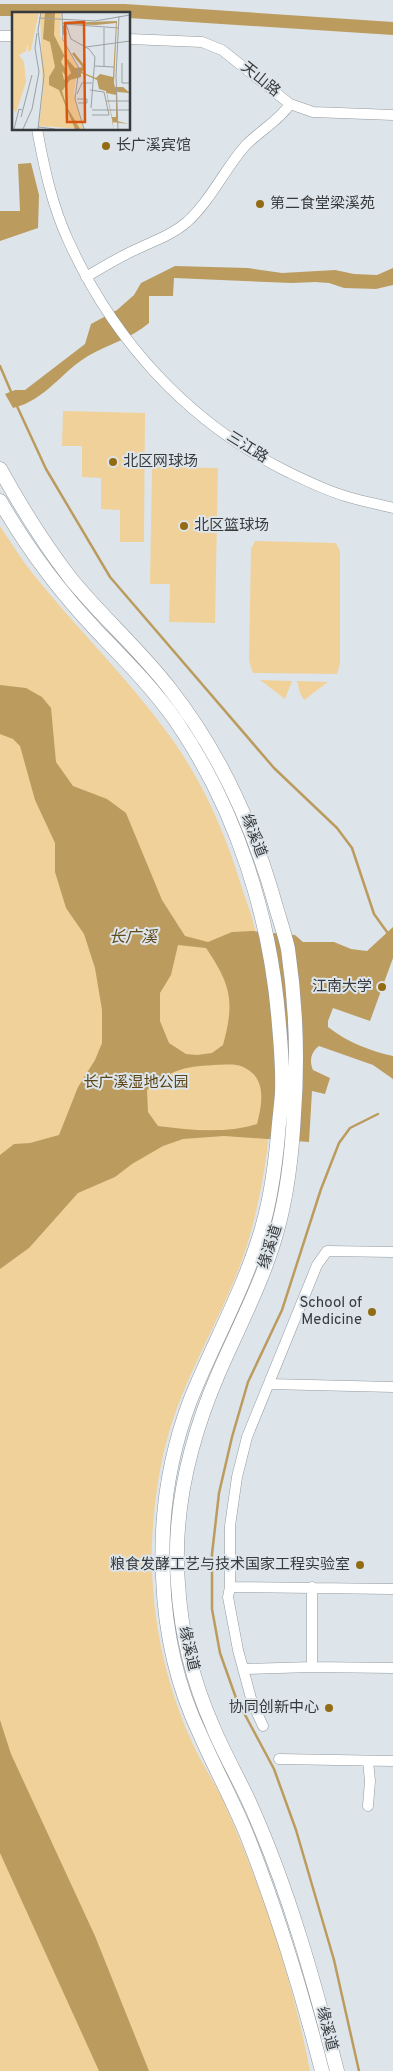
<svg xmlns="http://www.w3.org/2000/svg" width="393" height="2071" font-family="Overpass,'Noto Sans SC',sans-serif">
	<rect width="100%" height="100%" fill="#dde5ea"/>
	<path fill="#f1d19a" d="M63 411 145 413 144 542H120V510L101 509V478L82 477V446H62Z
		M152 467 218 468 215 623 169 622 170 584H150Z
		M0 526C11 542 21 559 33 574 77 629 128 678 169 735 202 780 225 832 241 885 246 901 253 917 256 934 260 958 261 984 264 1009 266 1034 272 1059 272 1084 271 1137 263 1191 248 1242 228 1309 187 1368 168 1436 159 1466 153 1512 152 1544 150 1611 164 1679 191 1740 201 1763 216 1784 226 1807 263 1892 293 1981 310 2071H0Z
		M255 541 336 543 340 551V663L337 674 253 673 249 661 251 549Z
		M260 680 292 681 285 699Z
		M297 681 328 682 304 700 300 693Z"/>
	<path fill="#bc9b5f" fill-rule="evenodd" d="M0 4H125L393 22V35L129 18V14H14V16H0Z
		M31 163 39 195 38 228 0 241V211H20L18 164Z
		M175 266 248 268 282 273 335 270 354 274 377 275 393 268V285L376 289 344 288 329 283 315 282 292 283 174 278 173 296H149V323C130 339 109 344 88 356 61 372 46 400 13 408L5 394 15 390H25L85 344 91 324 117 310 134 295 141 283Z
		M0 685 26 688 42 697 51 708 56 762 73 786 107 799 126 813 162 900 185 936 208 942 232 932 252 931 295 935 303 942H334L351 949 367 951 393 927V958L370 1021 333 1008 328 1021V1027C347 1042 370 1051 393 1056V1079L373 1065 319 1046C311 1052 309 1061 313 1070L330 1078 325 1094 312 1091 309 1142 224 1136 183 1139 163 1146 132 1164 115 1177 78 1193 29 1248 0 1269V1155L14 1144 30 1143 59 1135 78 1087 95 1060 102 1043V1010L95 968 84 934 66 908 55 872V843L35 800 20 746 13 739 0 734ZM178 945 206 948C231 985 235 1001 223 1045L212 1053 197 1055 186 1054 169 1043 160 1021V993L171 975ZM214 1065C223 1065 237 1063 245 1068 267 1079 262 1104 257 1124 227 1134 189 1130 158 1126L148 1112 147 1090C173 1069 182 1067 214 1065Z
		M0 1720 11 1754 95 1936 149 2071H99L0 1853Z"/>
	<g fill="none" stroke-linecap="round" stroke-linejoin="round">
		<path stroke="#bc9b5f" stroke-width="2.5" d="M0 366 12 394
			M16 404 46 469 110 577 274 768 337 828 352 848 374 914 387 932
			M359 2071 334 1960 296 1830 274 1769 236 1698 220 1653 212 1609V1554L219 1493 232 1437 248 1382 282 1310 321 1189 339 1143 350 1128 378 1114"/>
		<defs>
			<path id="street" d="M0 36H14
				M129 39 202 42 222 50 290 104 313 112 393 115
				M37 129C44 167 52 206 69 242 114 341 188 422 286 471 305 480 325 490 345 496 361 501 377 504 393 508
				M86 277C103 267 119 257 137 249 154 241 172 235 187 222 211 200 224 170 245 146 259 131 279 121 290 104
				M269 1384 393 1387
				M230 1587 393 1589
				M312 1587V1667
				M243 1669 312 1667 393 1668
				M263 1726 252 1702 238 1650 228 1597 230 1587V1526L237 1477 247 1437 317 1265 327 1251 393 1252
				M279 1759 393 1761
				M368 1806 370 1781 368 1761"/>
			<path id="secondary" d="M0 469C21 507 44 544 71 579 102 617 140 650 170 689 221 754 254 828 276 907 280 921 285 935 288 949 296 1004 298 1059 294 1114 292 1152 288 1190 278 1227 265 1277 240 1324 219 1372 190 1439 172 1510 178 1584 181 1633 193 1682 213 1727 224 1754 239 1779 251 1806 289 1891 314 1981 337 2071
				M0 501C27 548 60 592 97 631 125 660 153 688 176 721 237 810 271 918 279 1025 281 1047 283 1070 282 1093 281 1107 279 1121 278 1135 275 1167 271 1198 262 1228 245 1288 213 1343 190 1401 169 1457 160 1518 163 1577 165 1631 177 1686 200 1734 216 1771 236 1806 250 1843 279 1918 302 1993 322 2071"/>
		</defs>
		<use href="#street" stroke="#92999e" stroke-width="11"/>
		<use href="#secondary" stroke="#92999e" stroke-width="15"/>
		<use href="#street" stroke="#fff" stroke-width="10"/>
		<use href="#secondary" stroke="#fff" stroke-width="14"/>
	</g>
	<g fill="#926b13" stroke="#dde5ea" stroke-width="2">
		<circle cx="106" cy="146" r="5"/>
		<circle cx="260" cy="204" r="5"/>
		<circle cx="113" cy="462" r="5"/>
		<circle cx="184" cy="526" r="5"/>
		<circle cx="382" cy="987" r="5"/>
		<circle cx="372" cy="1312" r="5"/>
		<circle cx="360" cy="1565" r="5"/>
		<circle cx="329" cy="1708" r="5"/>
	</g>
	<g text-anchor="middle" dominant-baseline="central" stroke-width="4" stroke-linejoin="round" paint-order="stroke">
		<g font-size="15" fill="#373a3c" stroke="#dde5ea">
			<text transform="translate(260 80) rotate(39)">天山路</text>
			<text transform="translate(247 448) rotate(32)">三江路</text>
			<text transform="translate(253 836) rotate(69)">缘溪道</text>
			<text transform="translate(271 1247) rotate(-72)">缘溪道</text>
			<text transform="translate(188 1649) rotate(77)">缘溪道</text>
			<text transform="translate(326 2029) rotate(76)">缘溪道</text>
		</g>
		<g font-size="15" fill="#373a3c" stroke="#dde5ea" text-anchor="start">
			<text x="116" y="146">长广溪宾馆</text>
			<text x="270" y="204">第二食堂梁溪苑</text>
			<text x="123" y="462">北区网球场</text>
			<text x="194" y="526">北区篮球场</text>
			<text x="372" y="987" text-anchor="end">江南大学</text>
			<text x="362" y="1303" text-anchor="end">School of<tspan x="362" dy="17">Medicine</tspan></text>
			<text x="350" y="1565" text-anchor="end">粮食发酵工艺与技术国家工程实验室</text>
			<text x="319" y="1708" text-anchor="end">协同创新中心</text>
		</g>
		<g font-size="15" fill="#5b4415" stroke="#dde5ea">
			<text x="136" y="1083">长广溪湿地公园</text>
		</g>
		<g font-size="16" font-style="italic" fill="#614a1b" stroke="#dde5ea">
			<text x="133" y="938">长广溪</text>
		</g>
	</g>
	<g transform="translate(12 12)">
		<rect width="118" height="118" fill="#dde5ea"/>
		<path d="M0 0H27L19 38 16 40V31L14 39 7 43 12 50 14 70 4 101 0 95ZM28 0H49L48 23 66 55 62 80 71 117 27 114 31 78Z" fill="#f1d19a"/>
		<path d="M33 0H43L42 23 52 43 63 56 73 55 70 60 84 66 88 62 101 65 104 11 84 13 51 12 55 22 51 23 50 11 105 9 102 71 103 75H111L118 81 105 80V109L117 112 100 110 102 117 94 79 87 77 85 68 69 61V65L58 68 50 79 55 95 68 117H63L47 78 37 73V65L43 55 38 30 31 27ZM52 44 59 61 52 68 50 59 53 63 54 58 49 50ZM95 81 104 83V105H100Z" fill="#bc9b5f" fill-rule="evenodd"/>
		<path fill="none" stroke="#bc9b5f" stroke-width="2.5" d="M61 41 72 55"/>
		<path fill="none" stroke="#9ba1a4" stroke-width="1" d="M50 0 51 28 67 56 63 87 72 117M27 6 83 9 118 3M52 12 107 16M54 12 59 27 77 37 83 45 79 96M74 35 118 29M110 51V71H118M83 54 102 55M92 54V16M78 78 92 80 97 103M65 82 70 71H80M65 87H75V91H66M94 89H118M80 98H118M80 103H97M9 105 20 63M26 115 43 117M2 117 7 97 10 98M11 117 20 97 27 60 23 36 25 21M26 117 32 63 26 18 29 0M106 117 104 64 107 4"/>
		<path fill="#d65611" fill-opacity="0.15" stroke="#d65611" stroke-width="2.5" d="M72 10 73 110H55L53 11Z"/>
		<rect width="118" height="118" fill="none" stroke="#373a3c" stroke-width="2.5"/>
	</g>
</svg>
